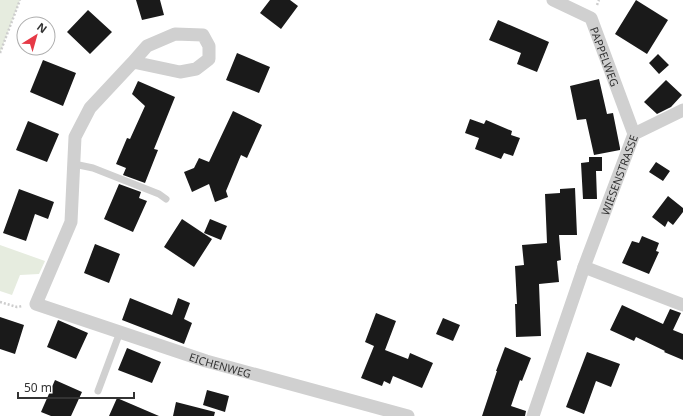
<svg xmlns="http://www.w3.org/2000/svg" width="683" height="416" font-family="'Noto Sans',sans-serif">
	<rect width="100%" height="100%" fill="#fff"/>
	<path fill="#e6ecdf" d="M0 0H20L0 53Z
		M0 245 45 261 39 274 20 275 12 295 0 291Z"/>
	<path fill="#1a1a1a" d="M136 0H160L164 15 142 20Z
		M270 0H290L298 6 281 29 260 13Z
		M636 0 668 20 647 54 615 34Z
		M88 10 112 32 90 54 67 32Z
		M498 20 549 42 537 72 517 64 521 53 489 40Z
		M237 53 270 67 259 93 226 80Z
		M658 54 669 65 659 74 649 63Z
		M43 60 76 73 63 106 30 92Z
		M599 79 607 114 613 113 620 148V150L594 155 586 119 577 120 570 86Z
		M666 80 682 95 671 107 657 114 644 102Z
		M138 81 175 97 154 149 158 150 145 183 123 175 126 168 116 164 127 138 130 139 145 106 132 94Z
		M233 111 262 125 247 158 241 155 226 191 228 197 215 202 209 184 192 192 184 172 194 168 199 158 209 162Z
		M470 119 484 124 486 120 512 131 511 135 520 138 513 156 504 153 501 159 475 149 479 138 465 133Z
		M28 121 59 134 47 162 16 150Z
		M589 157H602V171H596L597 199H583L581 163 589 162Z
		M656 162 670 171 663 181 649 172Z
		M119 184 141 192 139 198 147 201 133 232 104 219Z
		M575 188 577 235H559L561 260 557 261 559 282 539 284 541 336 516 337 515 304H517L515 266 524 265 522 245 547 243 545 194 560 193V189Z
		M19 189 54 202 48 219 35 214 26 241 3 233Z
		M668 196 683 208V212L673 225 668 221 665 227 652 217Z
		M182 219 212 239 194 267 164 247Z
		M210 219 227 226 221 240 204 233Z
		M642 236 659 243 656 251 659 252 649 274 622 263 632 241 639 243Z
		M95 244 120 254 109 283 84 273Z
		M130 298 172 315 178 298 190 303 184 319 192 323 184 344 122 320Z
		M622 305 663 324 670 309 681 313 673 330 683 334V360L664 352 665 351 636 337 634 341 610 330Z
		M376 313 396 321 385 350 408 359 410 353 433 363 422 388 393 376 390 384 384 381 382 386 361 378 374 346 365 342Z
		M0 317 24 325 15 354 0 349Z
		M443 318 460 325 453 341 436 334Z
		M58 320 88 333 76 359 47 347Z
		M505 347 531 358 522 381 520 380 511 406 526 411 525 416H482L497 371H496Z
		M127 348 161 362 152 383 118 370Z
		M587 352 620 364 611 387 596 381 584 414 566 407Z
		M55 380 82 392 71 416H51L41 412Z
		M207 390 229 396 225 412 203 405Z
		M117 398 159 416H109Z
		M176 402 215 412 214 416H173Z"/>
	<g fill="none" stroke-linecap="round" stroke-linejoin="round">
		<path stroke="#cdcdcd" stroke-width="2.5" stroke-dasharray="2 2" stroke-linecap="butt" d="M597 5 599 0
			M0 53 20 0
			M0 302 17 307 23 306"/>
		<path stroke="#d0d0d0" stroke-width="7" d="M74 164 93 168 159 194 166 199
			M98 391 120 332"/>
		<g stroke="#d0d0d0" stroke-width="13">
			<path id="s1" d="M553 0 591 18 634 134"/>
			<path id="s2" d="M133 62 147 46 175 34 203 35 209 46V59L196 69 180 72 133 62 90 108 75 137 71 222 36 304 206 361 408 416"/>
			<path d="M584 267 683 305"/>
			<path id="s3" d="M533 416 584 267 634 134 683 110"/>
		</g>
	</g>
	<g text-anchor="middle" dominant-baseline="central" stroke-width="4" stroke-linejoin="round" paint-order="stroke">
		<g font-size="11" fill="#333" stroke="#fff">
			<text stroke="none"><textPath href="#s1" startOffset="83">PAPPELWEG</textPath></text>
			<text stroke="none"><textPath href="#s3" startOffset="256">WIESENSTRASSE</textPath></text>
			<text stroke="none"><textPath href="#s2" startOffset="650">EICHENWEG</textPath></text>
		</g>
	</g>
	<g transform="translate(36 36) rotate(37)"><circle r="19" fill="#ffffff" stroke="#adadad"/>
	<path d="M0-3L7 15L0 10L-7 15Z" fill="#e63946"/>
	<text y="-6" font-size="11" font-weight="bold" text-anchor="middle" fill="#333333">N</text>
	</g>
	<path d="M18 392v6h116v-6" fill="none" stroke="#333333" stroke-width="2"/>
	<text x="24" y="392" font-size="12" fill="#333333" stroke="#ffffff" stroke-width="3" paint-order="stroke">50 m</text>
</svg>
